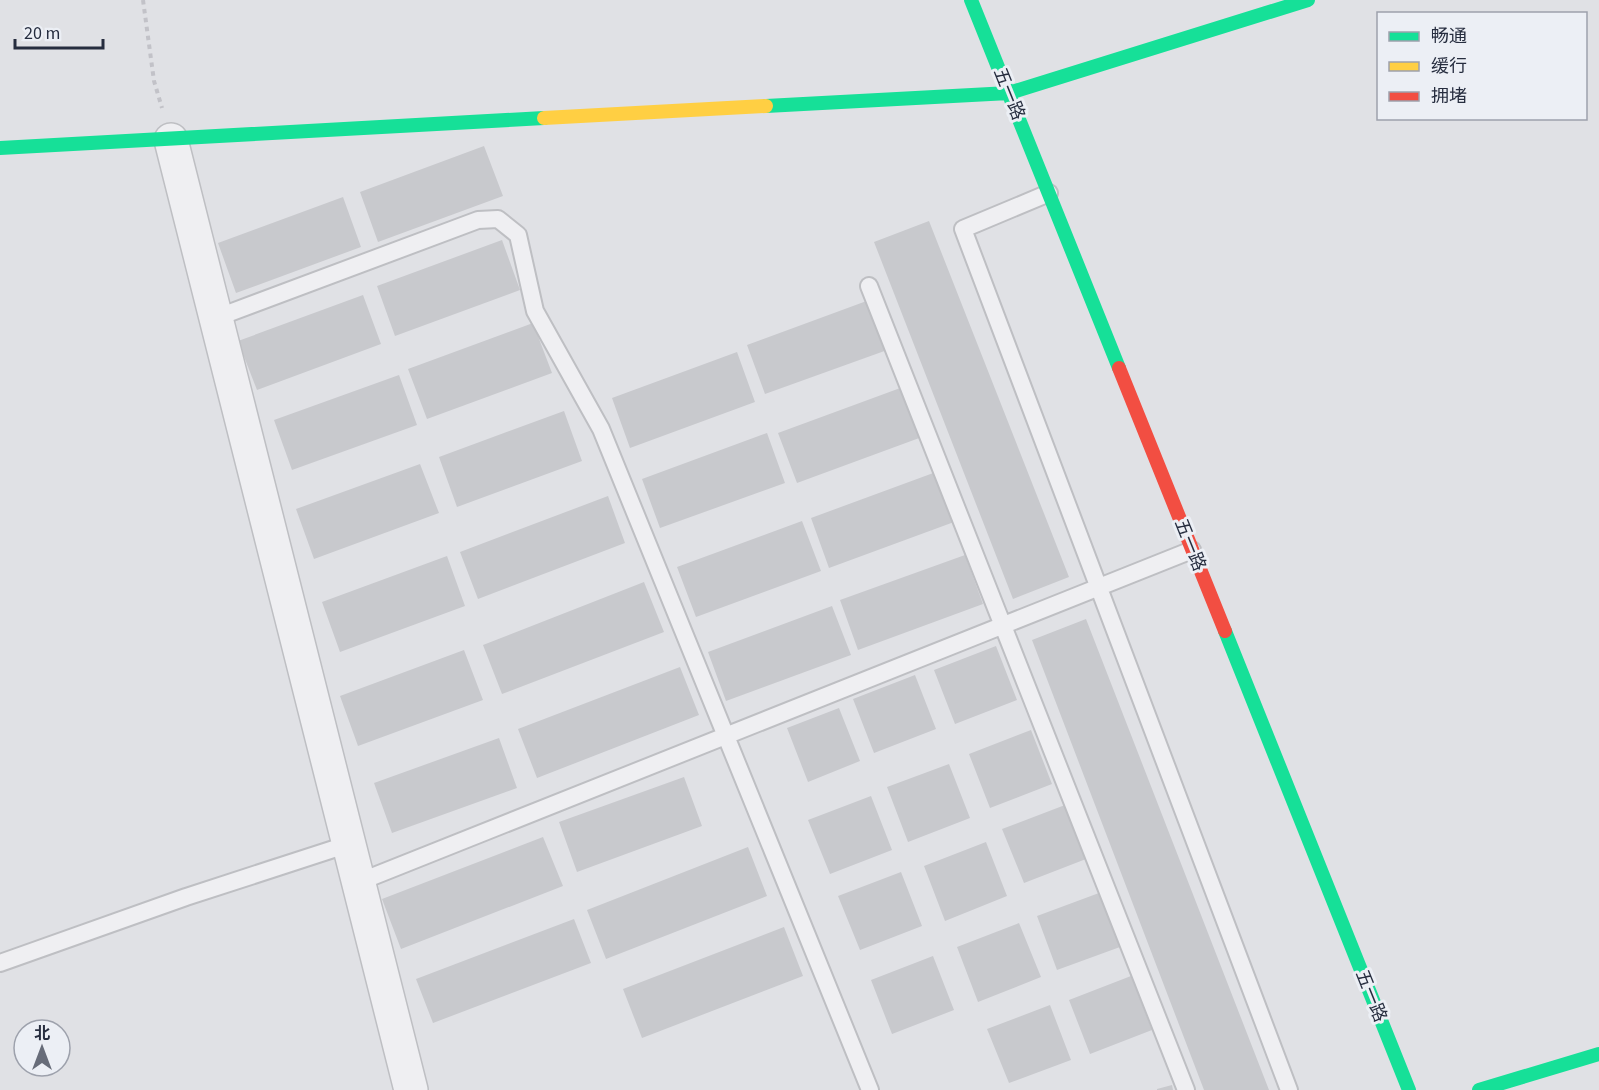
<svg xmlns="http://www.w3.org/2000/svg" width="1599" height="1090" font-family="'Source Sans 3','Noto Sans SC',sans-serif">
	<rect width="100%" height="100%" fill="#e0e1e5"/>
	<path fill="#c8c9cd" d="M484 146 503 196 378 242 360 192Z
		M343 197 361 247 236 293 218 243Z
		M929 221 1069 577 1013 599 874 242Z
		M502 240 520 290 395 336 377 286Z
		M363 295 381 344 257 390 238 341Z
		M872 299 890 349 765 394 747 345Z
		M533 323 552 373 427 419 408 369Z
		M737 352 755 402 630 448 612 398Z
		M399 375 417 425 292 470 274 420Z
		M903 387 922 437 797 483 778 433Z
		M564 411 582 461 457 507 439 457Z
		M767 433 785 483 660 528 642 479Z
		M420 464 439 513 314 559 296 509Z
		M936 472 954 522 829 568 811 518Z
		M608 496 625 543 478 599 460 552Z
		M802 521 821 571 696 617 677 567Z
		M965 555 983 604 858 650 840 600Z
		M447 556 465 606 340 652 322 602Z
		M644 582 664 632 502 694 483 645Z
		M832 606 851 655 726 701 708 652Z
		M1086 619 1269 1090H1204L1032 640Z
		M996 646 1017 700 955 724 934 670Z
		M464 650 483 700 358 746 340 696Z
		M680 667 699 715 537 778 518 729Z
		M915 675 936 729 874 753 853 699Z
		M839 708 860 761 808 782 787 728Z
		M1031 730 1052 784 990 808 969 754Z
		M499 738 517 788 392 833 374 783Z
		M949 764 970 818 908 842 887 787Z
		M684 777 702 826 577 872 559 822Z
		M871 796 892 850 830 874 808 820Z
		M1065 805 1086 859 1024 883 1002 829Z
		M543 837 563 886 401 949 382 899Z
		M986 842 1007 896 945 921 924 866Z
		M748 847 767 896 606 959 587 910Z
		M901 872 922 926 860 950 838 896Z
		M1099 893 1120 947 1057 970 1037 916Z
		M574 919 591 963 433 1023 416 979Z
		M1019 923 1041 977 978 1002 957 947Z
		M784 927 803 976 642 1038 623 989Z
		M933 956 954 1010 892 1034 871 980Z
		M1131 976 1152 1030 1090 1054 1069 1000Z
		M1050 1005 1071 1060 1009 1083 987 1029Z
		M1172 1085 1173 1090H1157V1089Z"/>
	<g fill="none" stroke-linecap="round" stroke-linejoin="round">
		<defs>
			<path id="lane" d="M1049 193 963 229 1289 1090
				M869 286 1186 1090
				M216 318 478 220 498 219 518 235 535 311 601 429 870 1090
				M359 882 1192 550
				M0 963 186 897 349 844"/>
			<path id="street" d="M171 140 411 1090"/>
		</defs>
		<use href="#lane" stroke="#bebfc3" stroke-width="20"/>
		<use href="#street" stroke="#bebfc3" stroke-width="36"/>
		<path stroke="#c2c2c8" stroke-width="4" stroke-dasharray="4.5 4.5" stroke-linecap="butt" d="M143 0 154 81 162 108"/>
		<use href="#lane" stroke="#efeff2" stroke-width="16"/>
		<use href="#street" stroke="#efeff2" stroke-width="33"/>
		<path stroke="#16e098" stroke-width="14" d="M971 0 1119 368
			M766 106 1009 93 1308 0
			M0 148 544 118
			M1225 631 1409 1090
			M1479 1090 1599 1054"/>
		<path stroke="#ffcf43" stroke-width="14" d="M544 118 766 106"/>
		<path stroke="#f24e42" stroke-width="14" d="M1119 368 1225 631"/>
	</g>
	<g text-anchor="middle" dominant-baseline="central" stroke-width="6" stroke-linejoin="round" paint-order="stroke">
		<g font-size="18" fill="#262d3f" stroke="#eceff5">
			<text transform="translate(1009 94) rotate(68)">五一路</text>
			<text transform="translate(1190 545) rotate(68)">五一路</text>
			<text transform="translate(1371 996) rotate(68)">五一路</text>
		</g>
	</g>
	<rect x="1377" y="12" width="210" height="108" fill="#eceff5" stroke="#9da1ac" stroke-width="1.5"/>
	<rect x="1389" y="32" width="30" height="9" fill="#16e098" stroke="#9da1ac" stroke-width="1.5"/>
	<text x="1431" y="42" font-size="18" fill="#262d3f">畅通</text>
	<rect x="1389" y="62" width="30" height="9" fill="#ffcf43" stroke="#9da1ac" stroke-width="1.5"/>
	<text x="1431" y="72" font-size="18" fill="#262d3f">缓行</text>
	<rect x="1389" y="92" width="30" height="9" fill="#f24e42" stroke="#9da1ac" stroke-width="1.5"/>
	<text x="1431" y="102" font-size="18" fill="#262d3f">拥堵</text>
	<g transform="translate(42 1048)"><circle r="28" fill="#eceff5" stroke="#9da1ac" stroke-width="1.5"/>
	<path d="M0-4.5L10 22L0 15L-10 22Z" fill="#676c79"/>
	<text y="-9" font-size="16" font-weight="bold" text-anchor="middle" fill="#262d3f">北</text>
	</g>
	<path d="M15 39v9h88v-9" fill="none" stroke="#262d3f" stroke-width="3"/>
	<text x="24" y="39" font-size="18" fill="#262d3f" stroke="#eceff5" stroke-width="4.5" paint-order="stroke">20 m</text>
</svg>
